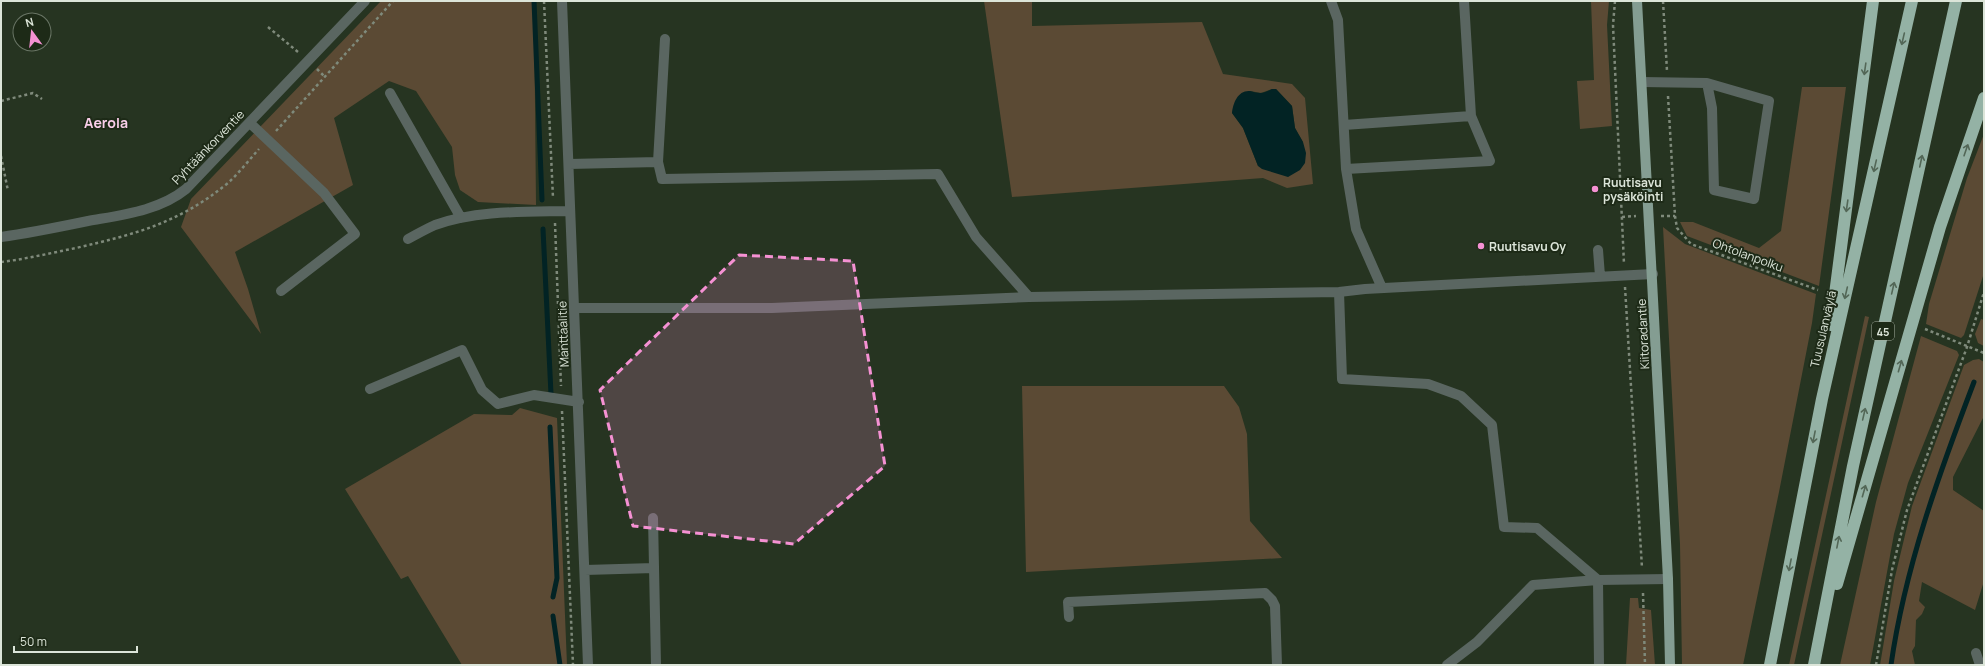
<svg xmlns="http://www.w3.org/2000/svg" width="1985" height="666" font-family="Manrope,sans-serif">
	<rect width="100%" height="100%" fill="#263421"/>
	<path fill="#5b4a34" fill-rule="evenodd" d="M381 1H534L536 205 478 202 460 190 455 175 452 147 416 91 389 81 334 118 353 185 235 252 248 289 261 334 181 227 191 199Z
		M984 1H1032V26L1202 22 1223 74 1292 84 1305 98 1313 184 1287 188 1263 178 1012 197ZM1272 89H1276L1292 106 1295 128 1303 142 1258 166 1243 128 1232 113 1250 91 1261 93Z
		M1591 1H1609L1607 25 1612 126 1580 129 1577 81 1594 80Z
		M1802 87H1846L1819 286 1687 236 1680 222H1693L1759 248 1781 231Z
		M1984 134V273L1964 335 1961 338 1926 324 1929 304 1967 178Z
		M1663 227 1685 244 1816 294 1812 323 1779 492 1743 665H1682L1680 544Z
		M1865 316 1869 317 1794 665H1789Z
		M1981 319 1984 320V346L1978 343 1975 334Z
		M1921 336 1957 351 1959 355 1908 483 1894 534 1870 665H1840L1876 502Z
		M1979 359 1984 362V416L1953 477V490L1984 511V581L1975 610 1922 582 1919 601 1925 607 1922 614 1916 620 1915 646 1912 651 1915 665H1880L1894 581 1912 506 1964 365 1973 360Z
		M1022 386H1224L1239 407 1247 434 1250 521 1282 558 1026 572Z
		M520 408 557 418 567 665H462L408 576 401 579 345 489 474 414 512 415Z
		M1630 598H1638L1639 608 1651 610 1655 665H1626Z"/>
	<path fill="#022324" d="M1272 89H1276L1292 106 1295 128 1303 142 1306 153 1305 163 1300 170 1288 177 1262 169 1258 166 1243 128 1232 113C1233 103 1238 90 1250 91 1254 92 1257 93 1260 93 1264 93 1268 91 1272 89Z"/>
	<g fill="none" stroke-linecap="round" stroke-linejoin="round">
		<path stroke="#022324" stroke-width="5" d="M534 1 542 200
			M543 229 551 394
			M550 427 557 578 553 597
			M553 616 560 665
			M1891 665C1905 567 1939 474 1974 382"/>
		<path stroke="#7f8a7b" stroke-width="2.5" stroke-dasharray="3 3" stroke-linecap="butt" d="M544 1 553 198
			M1615 1 1613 25 1624 264
			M1663 1 1667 71
			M268 27 298 52
			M317 69 324 76
			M1668 96 1675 216 1677 228 1691 244 1818 290
			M1 101 33 93 42 99
			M276 131 393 1
			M1 156 8 191
			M1661 216H1675
			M1622 217 1636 216
			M555 223 561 386
			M1 262C26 259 51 253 76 248 136 234 179 223 228 183 239 173 249 160 259 149
			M1625 287 1642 568
			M1925 329 1984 353
			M562 411 573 665
			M1643 593 1645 665
			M1876 665 1892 570 1907 510 1967 347 1984 292"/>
		<path stroke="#5a6661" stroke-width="10" d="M562 1 588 665
			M1331 1 1338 20 1346 169 1356 229 1382 288
			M665 39 658 162 662 179 938 174 976 237 1029 297 1339 292 1365 289 1653 274
			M1642 82 1707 83 1769 101 1754 199 1714 190 1712 108 1707 83
			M390 93 461 218
			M250 123 324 193 355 234 281 291
			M1344 125 1471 116 1464 1
			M569 164 658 162
			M1346 169 1490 161 1471 116
			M1 237C30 233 59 227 88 221 121 215 159 211 186 189L365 1
			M408 239C417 234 426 229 435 225 477 210 526 212 570 211
			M1598 250 1600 276
			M1339 292 1342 379 1428 384 1461 396 1492 425 1504 527 1537 528 1598 580 1599 665
			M575 308H772L1029 297
			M370 389 462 350 482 390 498 404 534 395 579 402
			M653 518 656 665
			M585 570 654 568
			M1069 617 1068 602 1265 593 1272 600 1275 606 1277 665
			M1976 653 1980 665
			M1447 665 1477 642 1533 585 1598 580 1668 579"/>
		<path stroke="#849d92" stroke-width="10" d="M1637 1 1668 579 1670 665"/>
		<path stroke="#94b2a5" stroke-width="12" d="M1831 325 1873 1
			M1837 584 1940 227 1984 98
			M1770 665 1822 399 1912 1
			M1814 665 1853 466 1956 1"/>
	</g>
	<defs><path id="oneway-shaft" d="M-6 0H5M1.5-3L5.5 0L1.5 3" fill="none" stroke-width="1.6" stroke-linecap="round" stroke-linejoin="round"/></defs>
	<g stroke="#536757">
		<use href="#oneway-shaft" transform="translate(1903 39) rotate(103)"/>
		<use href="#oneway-shaft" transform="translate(1865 69) rotate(98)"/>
		<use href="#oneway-shaft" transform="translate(1966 150) rotate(-71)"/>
		<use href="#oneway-shaft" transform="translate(1921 161) rotate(-78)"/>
		<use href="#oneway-shaft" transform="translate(1875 166) rotate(103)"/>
		<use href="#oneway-shaft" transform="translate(1847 206) rotate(98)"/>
		<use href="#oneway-shaft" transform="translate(1893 288) rotate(-77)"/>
		<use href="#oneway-shaft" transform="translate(1846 293) rotate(103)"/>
		<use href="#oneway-shaft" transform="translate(1900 366) rotate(-74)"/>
		<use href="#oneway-shaft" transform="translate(1864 414) rotate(-77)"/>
		<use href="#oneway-shaft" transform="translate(1814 437) rotate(101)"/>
		<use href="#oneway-shaft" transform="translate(1864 491) rotate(-74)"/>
		<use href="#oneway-shaft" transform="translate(1838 542) rotate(-79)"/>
		<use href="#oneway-shaft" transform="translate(1790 565) rotate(101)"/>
	</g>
	<path fill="#f591d3" fill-opacity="0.2" stroke="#f591d3" stroke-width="3" stroke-dasharray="8 5" stroke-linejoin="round" d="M739 255 853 261 885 466 794 544 633 526 600 390Z"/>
	<g fill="#f591d3" stroke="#1d2a17" stroke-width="1.5">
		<circle cx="1595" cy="189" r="4"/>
		<circle cx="1481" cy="246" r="4"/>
	</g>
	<g text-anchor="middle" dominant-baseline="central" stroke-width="4" stroke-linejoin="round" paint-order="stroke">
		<rect fill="#1d2a17" stroke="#a3ad9f" stroke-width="1" x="1872" y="322" width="22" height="18" rx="3"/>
		<g font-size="11" font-weight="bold" fill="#dce5d9">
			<text x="1883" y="331">45</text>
		</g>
		<g font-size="12" fill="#dce5d9" stroke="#1d2a17">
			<text transform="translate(208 147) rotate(-46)">Pyhtäänkorventie</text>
			<text transform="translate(1748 255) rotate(20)">Ohtolanpolku</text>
			<text transform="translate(1823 329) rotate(-77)">Tuusulanväylä</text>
			<text transform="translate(563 334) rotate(-92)">Manttaalitie</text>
			<text transform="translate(1643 334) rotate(-93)">Kiitoradantie</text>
		</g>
		<g font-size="12" font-weight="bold" fill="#dce5d9" stroke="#1d2a17" text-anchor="start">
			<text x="1603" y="182">Ruutisavu<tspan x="1603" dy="14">pysäköinti</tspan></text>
			<text x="1489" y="246">Ruutisavu Oy</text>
		</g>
		<g font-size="14" font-weight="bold" fill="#f9cee9" stroke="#1d2a17">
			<text x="106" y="122">Aerola</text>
		</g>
	</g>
	<rect width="1985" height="666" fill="none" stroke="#dce5d9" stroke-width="4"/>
	<g transform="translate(32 32) rotate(345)"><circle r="19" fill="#1d2a17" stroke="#697565"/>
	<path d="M0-3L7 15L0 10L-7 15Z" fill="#f591d3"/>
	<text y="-6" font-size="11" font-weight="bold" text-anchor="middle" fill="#dce5d9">N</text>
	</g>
	<path d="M14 646v6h123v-6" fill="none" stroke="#dce5d9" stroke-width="2"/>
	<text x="20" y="646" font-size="12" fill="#dce5d9" stroke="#1d2a17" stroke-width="3" paint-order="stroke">50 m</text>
</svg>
